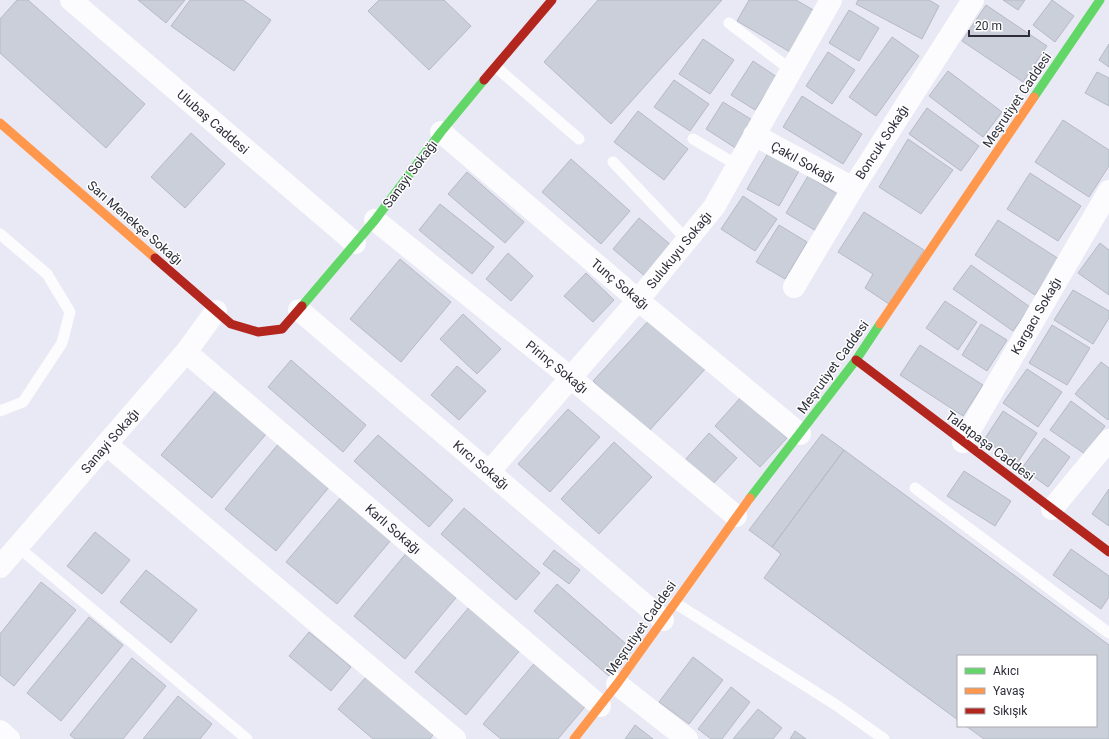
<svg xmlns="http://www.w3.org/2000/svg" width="1109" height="739" font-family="Roboto,sans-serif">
	<rect width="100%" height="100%" fill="#e9e9f5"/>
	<path fill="#cacfda" stroke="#b5bac4" d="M17 0H28L145 104 106 148 0 53V19Z
		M138 0H185L166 23Z
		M190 0H243L271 20 234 71 171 26Z
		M379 0H444L471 26 429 70 368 11Z
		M598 0H722L611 124 544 62Z
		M749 0H796L815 11 790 52 737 21Z
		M858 0H929L939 6 922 39 856 4Z
		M1003 0H1025L1018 10Z
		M1052 0 1074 16 1055 42 1033 25Z
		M986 5 1047 46 1023 82 962 41Z
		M849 10 879 28 859 61 829 43Z
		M892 37 919 56 876 116 849 97Z
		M703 39 734 60 710 94 679 74Z
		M1109 44V67L1099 60Z
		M828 52 855 70 832 104 806 86Z
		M753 61 777 77 755 110 731 95Z
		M948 71 1002 112 983 137 929 96Z
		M1097 72 1109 78V106L1085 93Z
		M674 80 709 104 690 131 654 107Z
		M802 96 862 134 843 164 783 127Z
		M723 102 754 121 737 149 706 129Z
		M927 108 979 146 961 171 909 134Z
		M638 111 688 149 664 180 614 142Z
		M1063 120 1109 150V166L1089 197 1035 162Z
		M191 133 225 164 185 208 151 177Z
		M908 139 953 170 921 214 879 187Z
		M768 153 799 171 779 206 747 189Z
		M571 159 630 211 601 244 542 192Z
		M467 172 524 222 505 243 448 194Z
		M1030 173 1081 206 1058 241 1007 209Z
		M808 176 839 195 818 232 786 213Z
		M743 196 777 219 755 251 721 229Z
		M440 204 494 247 472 274 419 230Z
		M864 212 924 250 889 304 865 288 873 274 838 252Z
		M639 218 672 246 646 277 613 249Z
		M998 220 1059 259 1035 295 975 255Z
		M779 225 807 242 785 279 756 262Z
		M1100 243 1109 250V295L1078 273Z
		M508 253 533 276 511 301 486 279Z
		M400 259 451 302 401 362 350 319Z
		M971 265 1030 307 1013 331 953 289Z
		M586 273 614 300 593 322 564 296Z
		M1073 290 1109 311V318L1093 344 1054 320Z
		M945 301 977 322 958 350 926 328Z
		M463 314 501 349 477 374 440 339Z
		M651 318 706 368 648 432 593 381Z
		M981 324 1007 340 987 371 962 355Z
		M1052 325 1090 348 1067 385 1029 363Z
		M920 345 983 385 963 416 900 375Z
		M291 360 366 425 343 452 268 387Z
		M1101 362 1109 368V418L1108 420 1075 394Z
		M457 366 486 391 459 420 431 395Z
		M1027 369 1062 392 1038 427 1003 403Z
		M216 390 267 433 212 498 161 455Z
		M741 397 787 438 760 467 715 426Z
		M1071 401 1105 426 1085 454 1050 430Z
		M568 409 600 437 550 492 518 464Z
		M1003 411 1037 433 1018 462 984 440Z
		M709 433 737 458 712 485 685 460Z
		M822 434 844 450 772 547 749 530Z
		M378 435 453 500 429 527 354 461Z
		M1044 438 1070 457 1048 487 1022 468Z
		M614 442 652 477 599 534 561 499Z
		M279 443 330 486 276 551 225 509Z
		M844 450 1109 645V739H984L966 726H1096V656H958V720L764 578 781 554 772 547Z
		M964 471 1011 501 995 526 947 496Z
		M1109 489V526L1092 514Z
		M341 497 392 539 337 604 286 562Z
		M464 508 540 573 516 600 441 534Z
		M95 532 130 560 102 594 67 566Z
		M1071 549 1109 576V597L1101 609 1053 575Z
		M554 550 580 570 569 584 543 564Z
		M408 551 460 593 405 659 354 616Z
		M146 570 197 610 171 643 120 602Z
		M41 582 76 610 14 686 0 675V634Z
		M557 584 633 650 609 676 534 611Z
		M470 606 521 649 466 715 415 672Z
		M89 617 123 645 61 721 27 693Z
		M309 632 351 667 331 691 289 656Z
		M693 657 723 680 689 724 659 702Z
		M132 658 166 686 123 739H75L70 735Z
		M538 659 589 702 558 739H501L483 724Z
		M366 677 433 735 430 739H373L338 709Z
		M731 687 750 702 722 739H711L698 729Z
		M178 696 212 724 200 739H143Z
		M758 709 782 728 773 739H733Z
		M635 725 653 739H625Z
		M795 731 806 739H790Z"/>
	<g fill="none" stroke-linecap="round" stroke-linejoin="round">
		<path stroke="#fcfcfe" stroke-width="11" d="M729 23 791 70
			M496 67 579 139
			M693 139 737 165
			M613 162 687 240
			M0 234 47 274 70 312 62 343 23 402 0 411
			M915 488 1109 633
			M18 547 247 739
			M675 603 836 705 884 739"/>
		<path stroke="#fcfcfe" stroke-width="22" d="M71 0 355 243
			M441 132 638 300 800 434
			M754 135 853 188
			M375 220 571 378 736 516
			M794 287 853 188 973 0
			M299 310 663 620
			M186 352 600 706
			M963 442 1109 191
			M106 444 455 739
			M489 472 638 300 714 207 831 0
			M1052 509 1109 440
			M0 567 186 352 216 311
			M617 684 687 739
			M0 731 9 739"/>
		<path stroke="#63d668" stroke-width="9" d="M1034 97 1100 0
			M302 306 375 220 441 132 484 80
			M750 498 856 360 880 324"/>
		<path stroke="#ff974d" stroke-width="9" d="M0 123 155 258
			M880 324 1034 97
			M574 739 617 684 750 498"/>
		<path stroke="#b3261e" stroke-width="9" d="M484 80 552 0
			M155 258 231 324 258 332 282 329 302 306
			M856 360 1109 552"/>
	</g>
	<g text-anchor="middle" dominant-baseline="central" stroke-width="3" stroke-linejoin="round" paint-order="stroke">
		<g font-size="13" fill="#2e2e3b" stroke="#fff">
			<text transform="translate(1017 100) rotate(-56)">Meşrutiyet Caddesi</text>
			<text transform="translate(213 122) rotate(41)">Ulubaş Caddesi</text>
			<text transform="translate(882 142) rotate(-57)">Boncuk Sokağı</text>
			<text transform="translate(803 162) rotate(29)">Çakıl Sokağı</text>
			<text transform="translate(410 174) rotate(-53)">Sanayi Sokağı</text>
			<text transform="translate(135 223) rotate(41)">Sarı Menekşe Sokağı</text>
			<text transform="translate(679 250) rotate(-51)">Sulukuyu Sokağı</text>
			<text transform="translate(620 284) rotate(40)">Tunç Sokağı</text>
			<text transform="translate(1036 316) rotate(-60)">Kargacı Sokağı</text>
			<text transform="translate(557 367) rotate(39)">Pirinç Sokağı</text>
			<text transform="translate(833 367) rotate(-54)">Meşrutiyet Caddesi</text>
			<text transform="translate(110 441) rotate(-49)">Sanayi Sokağı</text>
			<text transform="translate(990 446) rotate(37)">Talatpaşa Caddesi</text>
			<text transform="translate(481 465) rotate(40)">Kırcı Sokağı</text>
			<text transform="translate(393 529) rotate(41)">Karlı Sokağı</text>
			<text transform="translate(641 628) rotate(-55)">Meşrutiyet Caddesi</text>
		</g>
	</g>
	<rect x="957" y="655" width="140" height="72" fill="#ffffff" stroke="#ababb1"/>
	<rect x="965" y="668" width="20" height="6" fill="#63d668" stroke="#ababb1"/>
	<text x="993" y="675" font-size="12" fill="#2e2e3b">Akıcı</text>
	<rect x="965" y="688" width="20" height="6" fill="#ff974d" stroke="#ababb1"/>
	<text x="993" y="695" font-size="12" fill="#2e2e3b">Yavaş</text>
	<rect x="965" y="708" width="20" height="6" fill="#b3261e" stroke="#ababb1"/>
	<text x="993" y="715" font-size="12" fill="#2e2e3b">Sıkışık</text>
	<path d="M969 30v6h60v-6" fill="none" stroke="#2e2e3b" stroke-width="2"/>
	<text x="975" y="30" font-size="12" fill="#2e2e3b" stroke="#ffffff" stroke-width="3" paint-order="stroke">20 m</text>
</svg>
